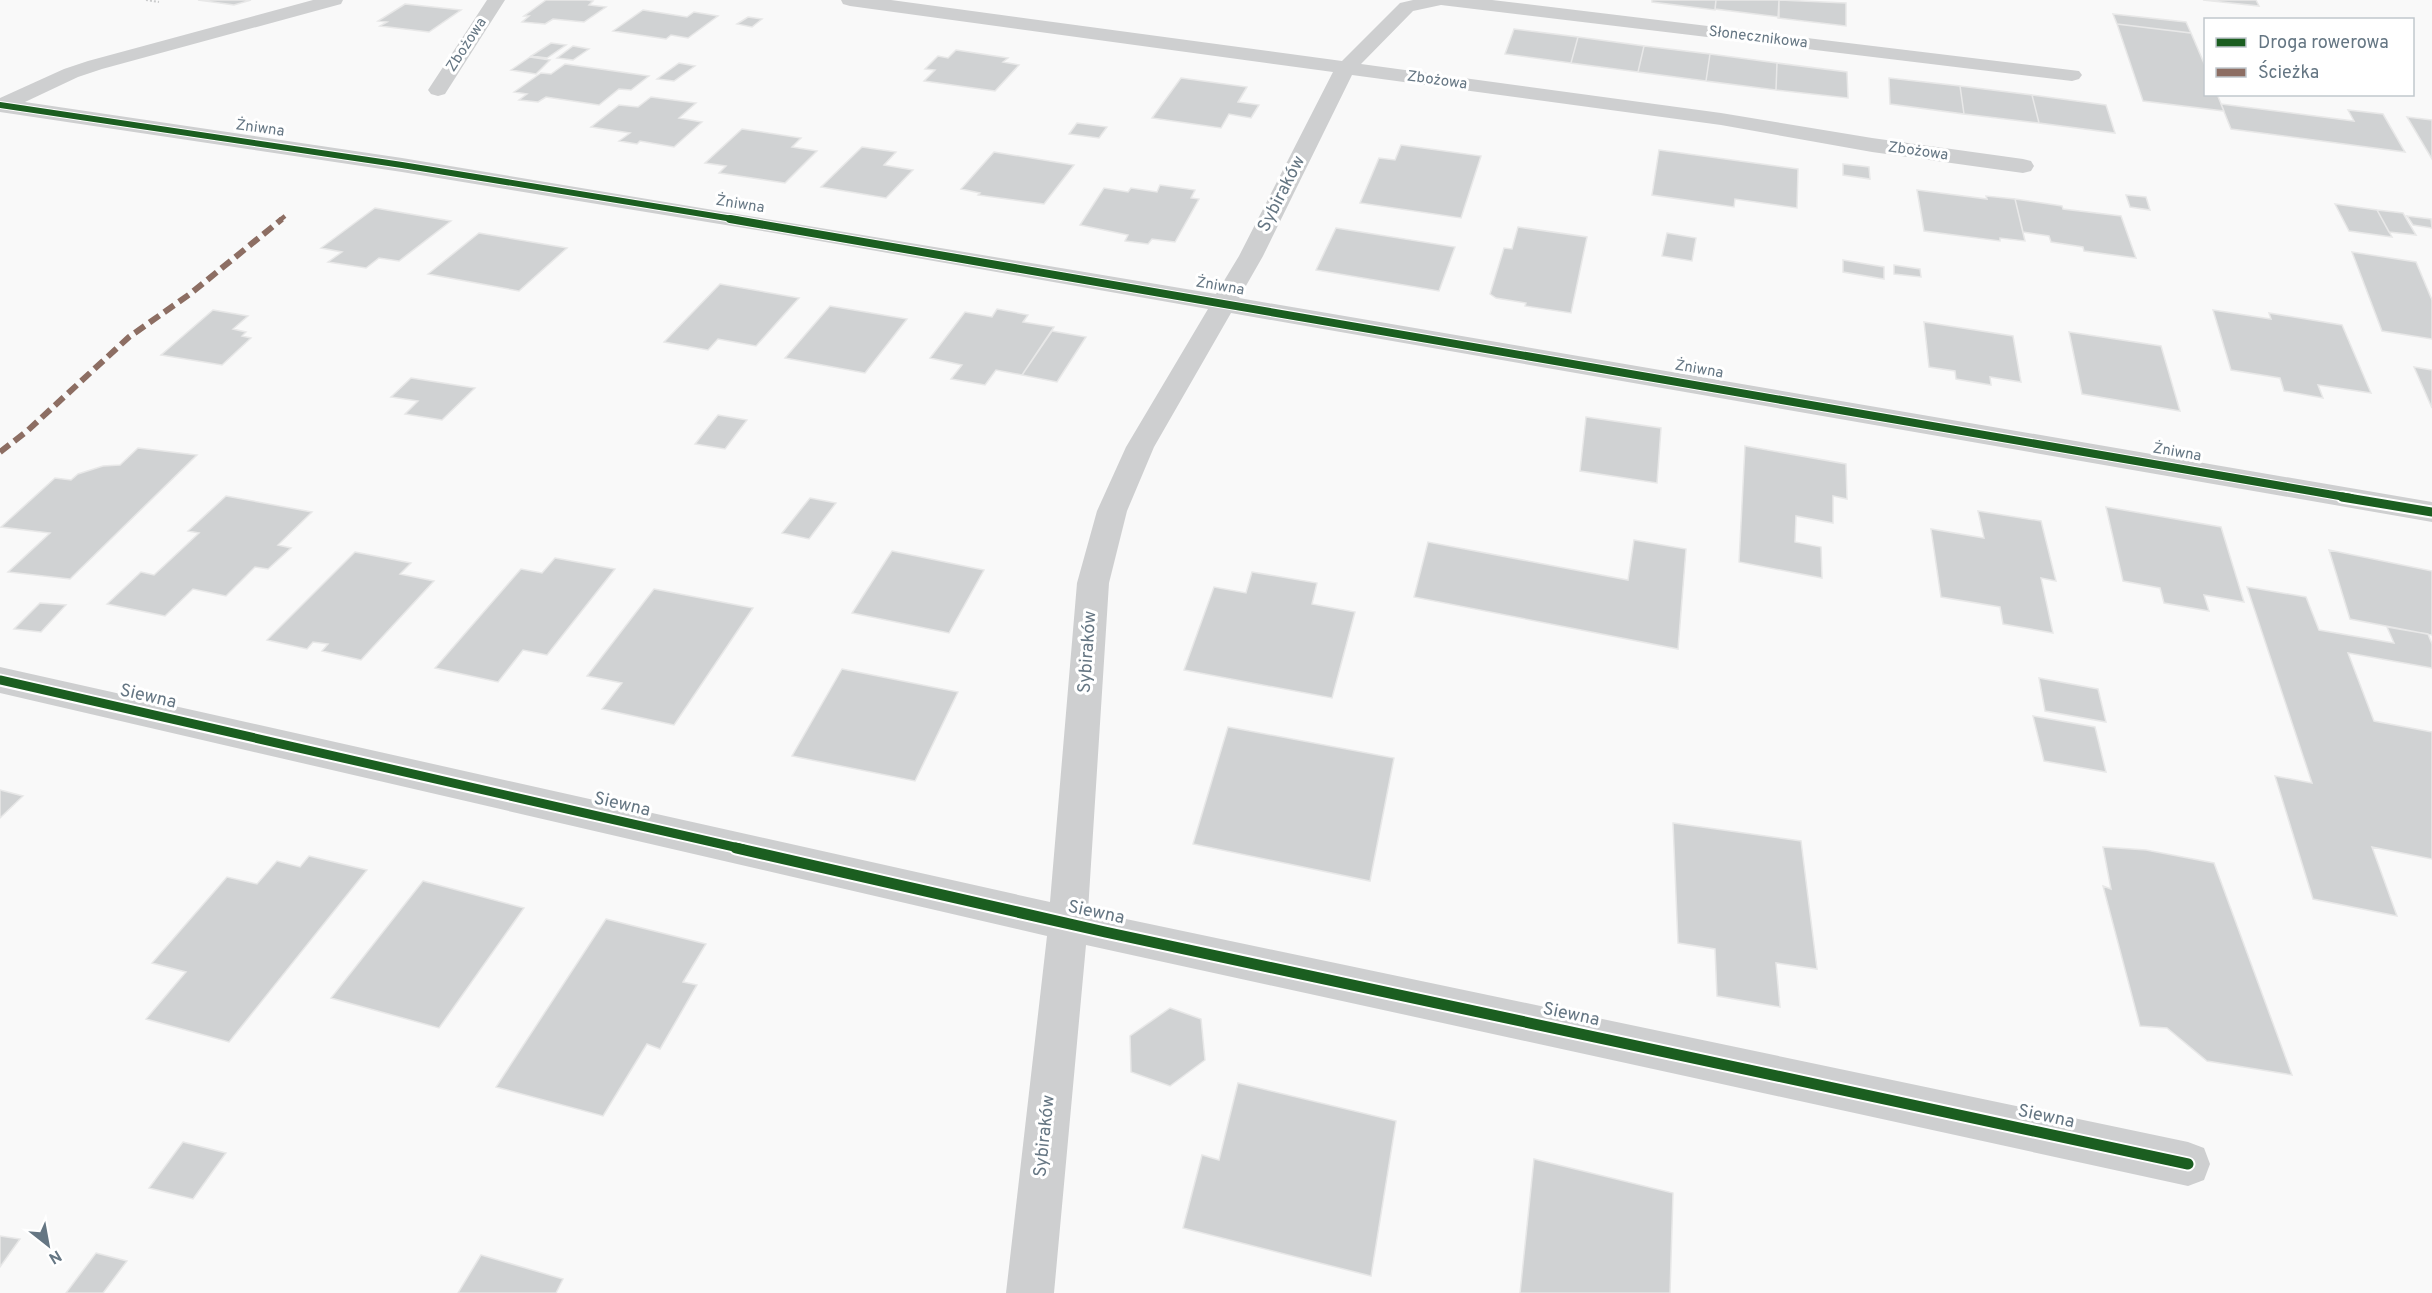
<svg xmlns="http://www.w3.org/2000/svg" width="2432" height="1293" font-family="Overpass,sans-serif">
	<rect width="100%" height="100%" fill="#f9f9f9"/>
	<path fill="#d0d2d3" stroke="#e8e8e8" stroke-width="1.5" d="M198 0H251L234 5Z
		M546 0H587L593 1 589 5 606 7 584 22 553 19 545 24 522 22 529 16H524Z
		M1652 0H1716L1715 10 1652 2Z
		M1716 0H1779V17L1715 9Z
		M1779 0 1846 3V26L1778 18Z
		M2203 0H2256L2259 6Z
		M405 4 461 10 429 32 380 26 387 22 378 21Z
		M643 10 687 17 694 12 718 16 688 38 671 35 666 39 613 31Z
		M2113 14 2186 22 2191 33 2117 24Z
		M748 17 762 19 752 27 737 24Z
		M2117 24 2191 33 2206 68V94H2217L2224 111 2143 101Z
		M1514 29 1578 37 1571 63 1505 54Z
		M1578 37 1644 46 1638 72 1571 63Z
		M551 43 566 45 547 58 531 56Z
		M573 46 589 49 573 60 557 58Z
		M1644 46 1710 54 1706 81 1638 72Z
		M956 50 1008 58 1003 62 1019 65 995 91 924 81 935 70 925 69 938 56 948 58Z
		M1710 54 1777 63 1776 90 1706 81Z
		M530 57 550 60 536 74 511 70Z
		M679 63 695 66 674 81 657 79Z
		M1777 63 1847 72 1848 98 1776 90Z
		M565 64 649 76 631 90 619 89 599 105 546 97 538 102 519 100 527 94 514 92 541 73 551 74Z
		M1181 78 1247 87 1238 102 1259 105 1251 118 1229 114 1221 128 1152 118Z
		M1889 78 1960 86 1964 114 1890 104Z
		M1960 86 2032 95 2039 123 1964 114Z
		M2032 95 2106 105 2115 133 2039 123Z
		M651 97 696 103 679 118 702 122 674 147 640 141 637 144 619 141 630 133 591 127 619 105 638 107Z
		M2221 104 2354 121 2348 110 2383 114 2405 152 2231 129Z
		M2407 117 2432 120V159Z
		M1077 123 1107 127 1099 138 1069 134Z
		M742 129 801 138 792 147 817 151 785 183 719 173 726 166 705 163Z
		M1401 145 1481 156 1461 218 1360 203 1379 158 1395 160Z
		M862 147 896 152 884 165 913 170 886 198 821 187Z
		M1659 150 1798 169 1797 208 1735 199 1734 207 1652 195Z
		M994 152 1074 165 1044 204 978 195 980 193 961 189Z
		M1843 164 1869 167 1870 179 1843 175Z
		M1160 185 1195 190 1191 198 1199 199 1175 242 1152 239 1148 244 1125 241 1128 235 1080 225 1104 188 1128 192 1131 188 1157 192Z
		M1917 190 1987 199 1986 196 2015 199 2025 241 2000 238V241L1924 231Z
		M2126 195 2146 197 2150 210 2130 207Z
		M2015 199 2062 206 2063 209 2121 216 2136 258 2084 251 2083 247 2051 242 2049 236 2023 232Z
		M2335 204 2377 210 2392 237 2349 231Z
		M375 208 451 221 399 261 379 258 366 268 328 262 342 252 321 248Z
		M2377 210 2403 213 2416 235 2389 232Z
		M2407 216 2431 219 2432 228 2413 225Z
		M1518 227 1587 237 1571 313 1525 306 1526 303 1496 298 1490 294 1504 248 1512 249Z
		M1336 228 1455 247 1439 291 1316 270Z
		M479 233 567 248 519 291 428 274Z
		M1667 233 1696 238 1692 261 1662 256Z
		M2352 252 2416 262 2432 300V339L2382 331Z
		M1843 260 1884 267V279L1843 272Z
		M1894 265 1920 269 1921 277 1894 274Z
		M720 284 799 298 756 346 718 339 708 350 664 342Z
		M830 306 907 319 865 373 785 358Z
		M997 309 1028 315 1023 322 1054 327 1022 375 996 370 985 385 951 379 962 365 930 358 965 312 992 317Z
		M213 310 248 316 233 329 246 332 242 336 251 338 222 365 161 355Z
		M2213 310 2271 319 2269 313 2342 325 2371 393 2318 385 2323 398 2284 391 2280 378 2231 370Z
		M1924 322 2013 336 2021 382 1990 377 1991 385 1956 379 1955 371 1929 367Z
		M1052 331 1086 337 1057 382 1022 375Z
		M2069 332 2161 346 2180 411 2082 394Z
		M2414 367 2432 370V408Z
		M411 378 475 388 442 420 405 414 418 401 391 397Z
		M718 415 747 420 725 449 695 444Z
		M1586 417 1661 428 1657 483 1580 471Z
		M1745 446 1846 464 1847 499 1833 496V523L1796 516 1795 542 1821 547 1822 578 1739 562Z
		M138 448 197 455 70 579 8 572 50 533 1 527 55 478 71 480 78 474 103 466 120 465Z
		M226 496 312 512 278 545 291 548 268 569 255 567 226 596 193 589 165 616 107 604 141 572 154 575 199 533 188 531Z
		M810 498 836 503 809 539 782 533Z
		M2106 507 2221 527 2244 602 2204 595 2209 611 2164 603 2160 588 2123 581Z
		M1978 511 2041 521 2056 581 2041 578 2053 633 2003 624 2000 607 1941 597 1931 529 1984 538Z
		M1634 540 1686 549 1678 649 1414 597 1428 542 1628 580Z
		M2329 550 2432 571V635L2350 619Z
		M892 551 984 570 949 633 852 613Z
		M355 552 411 563 400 574 434 581 361 660 322 651 328 644 313 642 307 649 267 640Z
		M555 558 615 569 547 655 523 650 498 682 435 668 521 569 542 573Z
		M1252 572 1317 583 1312 604 1355 612 1332 698 1184 670 1214 587 1246 593Z
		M2247 587 2306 597 2319 630 2394 643 2387 627 2428 634 2432 644V668L2348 653 2374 721 2432 732V859L2372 847 2397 916 2313 899 2275 776 2312 783Z
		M654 589 753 608 674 725 602 709 622 683 587 676Z
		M40 603 66 605 41 632 14 629Z
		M842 669 958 692 915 781 792 756Z
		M2039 678 2098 689 2106 722 2045 711Z
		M2033 716 2095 727 2106 772 2044 761Z
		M1228 727 1394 758 1370 881 1193 844Z
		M0 790 23 796 0 818Z
		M1673 823 1801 841 1817 969 1776 963 1780 1007 1717 996 1715 949 1678 943Z
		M2103 847 2146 850 2214 863 2292 1075 2207 1061 2167 1028 2140 1026 2103 886 2111 889Z
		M309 856 367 870 229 1042 146 1019 186 972 152 963 227 877 257 884 277 861 300 867Z
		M423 881 524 908 439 1028 331 998Z
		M606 919 706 944 683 982 697 985 660 1049 647 1044 603 1116 496 1087Z
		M1170 1008 1201 1019 1205 1060 1170 1086 1131 1072 1130 1036Z
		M1238 1083 1396 1121 1371 1276 1183 1228 1202 1155 1219 1160Z
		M183 1142 226 1153 193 1199 149 1188Z
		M1534 1159 1673 1193 1670 1293H1520Z
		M0 1236 20 1239 0 1267Z
		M96 1253 127 1261 103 1293H66Z
		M481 1255 563 1279 556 1293H458Z"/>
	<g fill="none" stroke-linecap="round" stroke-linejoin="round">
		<path stroke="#cbcccd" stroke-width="2" stroke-dasharray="2 2" stroke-linecap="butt" d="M146 0 159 2"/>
		<path fill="#cecfd0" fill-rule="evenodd" d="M313 0H343L341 4 102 69 78 77 25 102 402 158 1216 294 1239 256 1333 72 850 6 843 4 841 0H891L1342 61 1400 3 1413 0H1492L2079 71 2082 75 2079 79 2072 81 1441 5 1413 11 1361 64 1721 113 1872 138 2023 159 2031 161 2034 166 2031 171 2023 173 1872 152 1721 125 1352 75 1263 256 1239 298 2432 502V522L1231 313 1154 447 1127 511 1109 583 1088 911 2188 1142 2204 1148 2210 1164 2204 1180 2188 1186 1086 945 1054 1293H1006L1047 936 0 693V667L1050 902 1077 583 1097 511 1126 447 1208 309 768 232 402 172 0 112V98L64 69 88 61Z
			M487 0H505L445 94 438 96 431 94 428 90Z"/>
		<path stroke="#8d6e63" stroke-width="4.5" stroke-dasharray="10 4.5" stroke-linecap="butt" d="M280 220 285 216"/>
		<path stroke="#8d6e63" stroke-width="6" stroke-dasharray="12 6" stroke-linecap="butt" d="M0 452 26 432 129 337 190 294 282 219"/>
		<defs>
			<path id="cycleway-far3" d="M0 105 402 165 739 220"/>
			<path id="cycleway-far2" d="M730 219 2351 498"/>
			<path id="cycleway-far1" d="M2342 497 2432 512
				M0 680 743 849"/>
			<path id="cycleway" d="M736 848 1105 932 2188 1164"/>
		</defs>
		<use href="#cycleway-far3" stroke="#fff" stroke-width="8"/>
		<use href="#cycleway-far2" stroke="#fff" stroke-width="10"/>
		<use href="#cycleway-far1" stroke="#fff" stroke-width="13"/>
		<use href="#cycleway" stroke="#fff" stroke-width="15"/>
		<use href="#cycleway-far3" stroke="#1b5e20" stroke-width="6"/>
		<use href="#cycleway-far2" stroke="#1b5e20" stroke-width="8"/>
		<use href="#cycleway-far1" stroke="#1b5e20" stroke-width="9"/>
		<use href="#cycleway" stroke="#1b5e20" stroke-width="11"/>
	</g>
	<g text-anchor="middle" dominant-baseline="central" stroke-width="6" stroke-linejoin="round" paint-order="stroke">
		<g font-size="15" fill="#657683" stroke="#fff">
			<text transform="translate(1758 38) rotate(7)">Słonecznikowa</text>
			<text transform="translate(467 45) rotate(-57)">Zbożowa</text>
			<text transform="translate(1437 81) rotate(8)">Zbożowa</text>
			<text transform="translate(260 129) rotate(8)">Żniwna</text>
			<text transform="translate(1918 152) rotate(8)">Zbożowa</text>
			<text transform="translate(740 205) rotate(9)">Żniwna</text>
			<text transform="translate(1220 287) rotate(10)">Żniwna</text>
			<text transform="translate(1699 370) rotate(10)">Żniwna</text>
			<text transform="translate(2177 453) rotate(10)">Żniwna</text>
		</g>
		<g font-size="18" fill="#657683" stroke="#fff">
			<text transform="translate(1282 194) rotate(-63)">Sybiraków</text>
			<text transform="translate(1088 652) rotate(-86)">Sybiraków</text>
			<text transform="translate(148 697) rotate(13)">Siewna</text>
			<text transform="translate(622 805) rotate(13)">Siewna</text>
			<text transform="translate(1096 913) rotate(12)">Siewna</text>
			<text transform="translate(1571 1015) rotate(12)">Siewna</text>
			<text transform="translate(2046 1117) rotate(12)">Siewna</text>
			<text transform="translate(1045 1136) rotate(-84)">Sybiraków</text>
		</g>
	</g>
	<rect x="2204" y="18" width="210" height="78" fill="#ffffff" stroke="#c1c8cd" stroke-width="1.5"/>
	<rect x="2216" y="38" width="30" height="9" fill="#1b5e20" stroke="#c1c8cd" stroke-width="1.5"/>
	<text x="2258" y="48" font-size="18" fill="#657683">Droga rowerowa</text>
	<rect x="2216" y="68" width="30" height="9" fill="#8d6e63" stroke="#c1c8cd" stroke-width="1.5"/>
	<text x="2258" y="78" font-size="18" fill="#657683">Ścieżka</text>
	<g transform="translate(48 1245) rotate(149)" stroke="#ffffff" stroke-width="4.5" paint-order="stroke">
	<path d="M0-4.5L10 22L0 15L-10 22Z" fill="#657683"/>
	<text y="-9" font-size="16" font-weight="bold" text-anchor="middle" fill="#657683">N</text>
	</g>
</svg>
